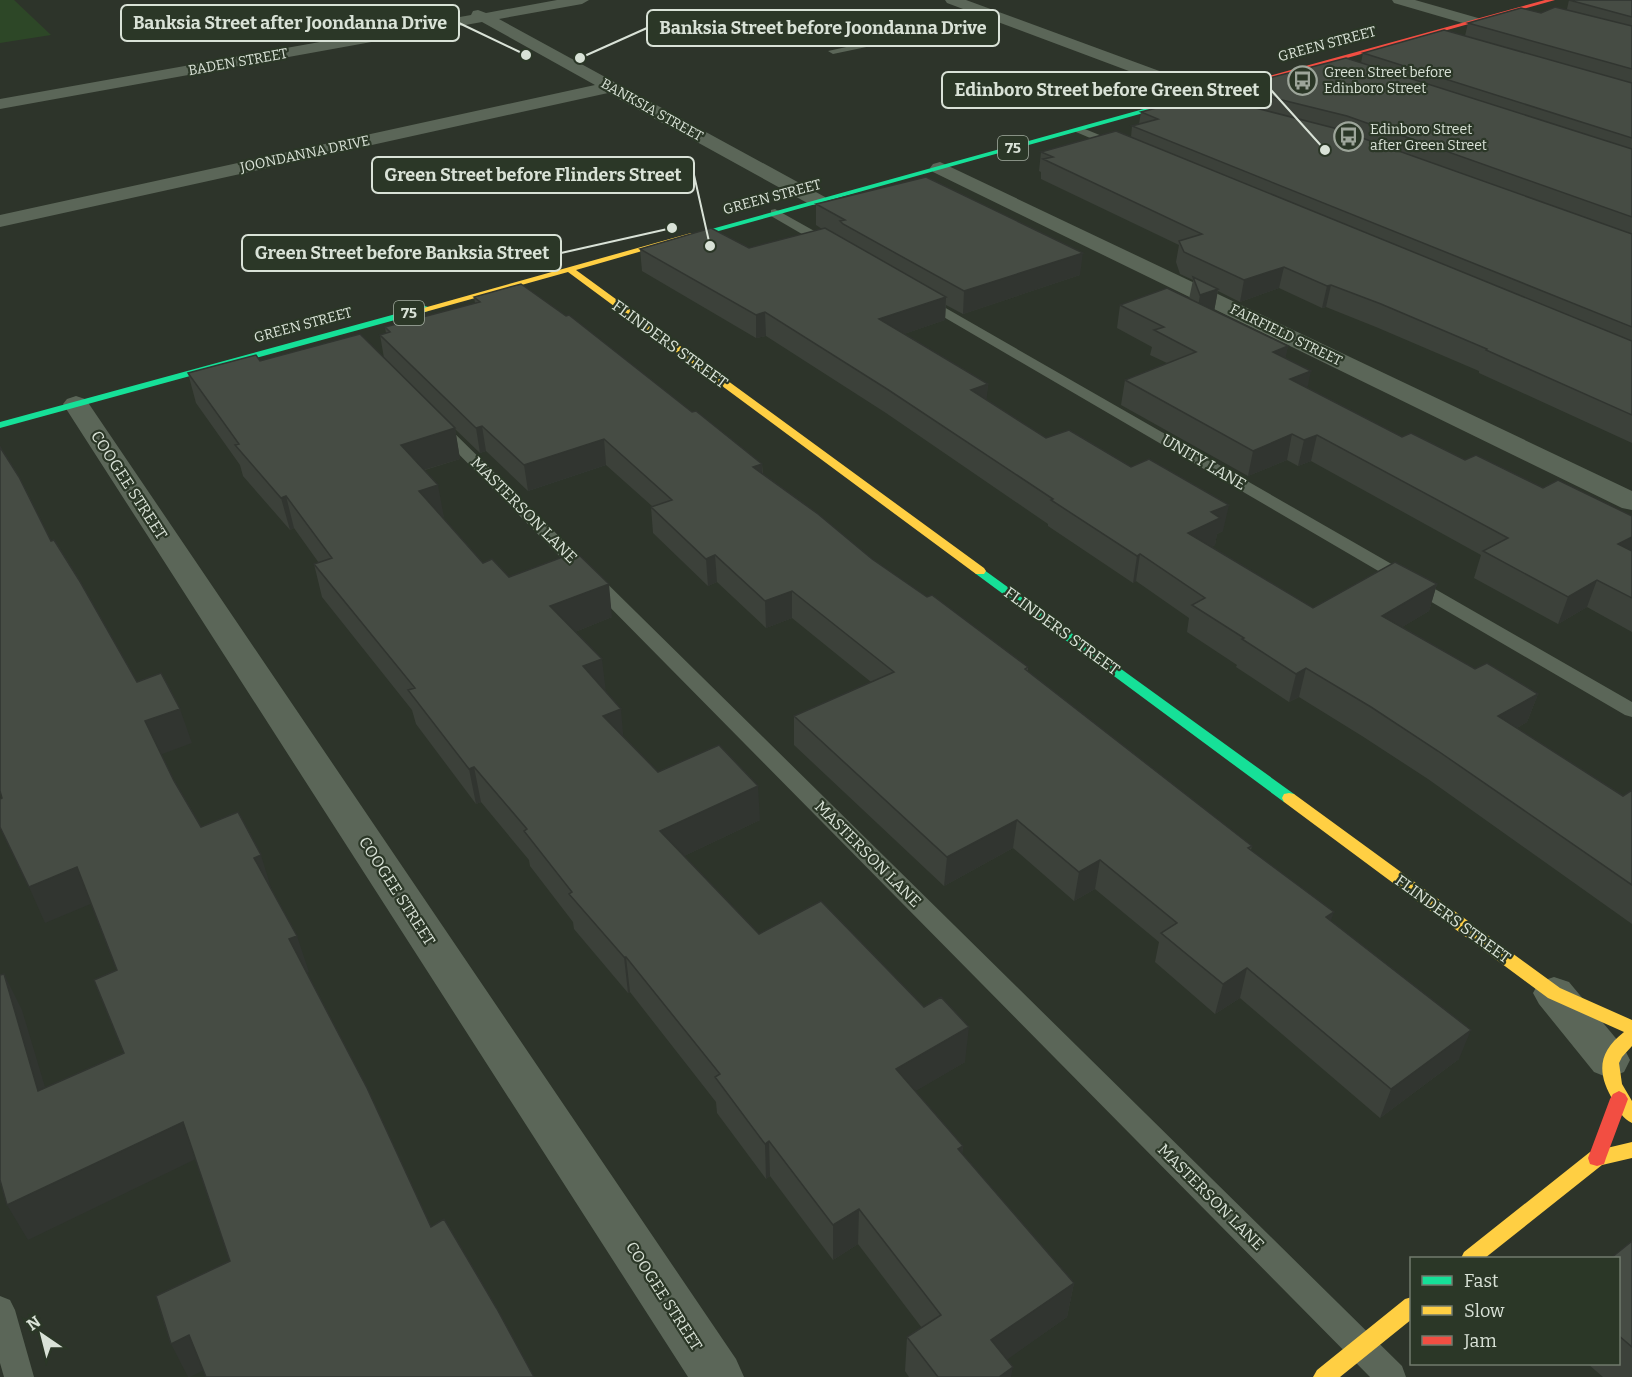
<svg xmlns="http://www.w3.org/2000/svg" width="1632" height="1377" font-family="Bitter,serif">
	<rect width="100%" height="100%" fill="#2d342a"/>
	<path fill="#2d4727" d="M0 0H14L51 35 0 43Z"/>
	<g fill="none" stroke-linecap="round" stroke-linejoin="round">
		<path fill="#5b6658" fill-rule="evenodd" d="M997 14 1000 15V19L833 54 828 51Z
			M1080 127 1124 145 1125 147 1124 149H1116L1076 132 1075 130Z
			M775 209 834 242 836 245 830 249 826 248 771 216V210Z
			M923 295 1632 702V717L1625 715 918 302 916 299Z
			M439 421 444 423 1402 1366 1406 1377H1370L434 429 431 426Z
			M0 1296 10 1300 15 1310 34 1377H4L0 1363Z"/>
		<path fill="#5b6658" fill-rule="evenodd" d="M557 0H589L582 4 499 19 825 197 828 201 825 205H811L608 93 0 227V215L595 85 482 22 0 109V99L471 15 473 11 478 10 486 13Z
			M945 0H966L1211 90 1245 96 1289 112 1292 116 1289 120 1283 121 1235 104 1201 98 947 3Z
			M1392 0H1415L1478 18 1481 21 1473 26 1394 3Z
			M940 162 1632 491V510L1622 508 933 172 930 168 933 164Z
			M76 396 85 399 89 404 736 1359 744 1377H688L63 404 67 399Z
			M1554 977 1569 982 1624 1048 1630 1060 1624 1072 1609 1078 1594 1072 1539 1004 1533 993 1539 982Z"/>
		<path fill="#16e098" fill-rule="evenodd" d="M1176 100 1183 102 697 237 690 235Z
			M425 306 428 307V311L0 428V422Z
			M980 567 1294 794 1296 798 1294 802H1284L976 574 974 571 976 568Z"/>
		<path fill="#ffcf43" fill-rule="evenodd" d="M691 233 698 235 576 270 984 568 986 571 984 574H976L568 272 425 312 420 309Z
			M1289 793 1294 794 1560 988 1632 1020V1046L1622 1057 1619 1063 1622 1084 1632 1101V1123C1623 1119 1619 1111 1614 1102 1597 1074 1597 1053 1624 1032L1548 998 1284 802 1282 798 1284 794Z
			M1632 1142V1158L1602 1165 1485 1258H1461L1464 1252 1590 1152Z
			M1412 1297V1319L1340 1377H1313L1317 1370 1405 1299Z"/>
		<path fill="#f24e42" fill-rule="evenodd" d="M1545 0H1555L1182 104 1175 102Z
			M1619 1091 1625 1094 1628 1099 1606 1158 1604 1164 1597 1166 1590 1164 1588 1158 1610 1099 1613 1094Z"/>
	</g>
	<path fill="#3c413a" d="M1569 0H1632V443L1479 373V371L1376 327 1326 307 1322 308 1279 288 1240 302 1218 291 1214 311 1288 346 1285 358 1307 388 1402 437 1543 488 1632 516V632L1587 607 1558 624 1474 578 1481 555 1311 461 1298 466 1287 460 1248 476 1121 405 1125 380 1167 363 1150 355 1152 347 1117 328 1120 305 1189 299 1193 280 1180 274 1176 262 1179 245 1041 179V172L1039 171 1041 152 1131 137 1132 126 1139 124 1141 112 1239 102 1242 85 1361 63 1363 53 1465 36 1468 23 1567 9Z
		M816 204 1080 275 963 314 946 305 945 320 904 334 988 384 986 400 1046 438 1223 531 1217 534 1215 545 1211 547 1313 608 1437 584 1429 611 1402 627 1475 669 1538 694 1527 722 1517 728 1623 796 1632 790V924L1428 779 1362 736 1299 697 1289 702 1236 667 1237 665 1187 632 1189 618 1136 581 1133 583 1048 526V524L886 413 766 336 756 338 642 271 640 249 749 248 822 229 816 225Z
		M474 297 692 412 762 464 763 474 872 559 1028 667V671L1252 846 1251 850 1331 921 1459 1059 1380 1118 1240 998 1215 1014 1155 962 1159 942 1095 889 1074 901 1013 848 944 886 794 745V716L871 682 792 618 766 628 717 582 708 586 653 533 651 507 652 506 606 465 528 491 486 451 480 453 455 429 460 459 425 470 444 517H442L483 563 509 577 612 617 575 632 606 692 623 737 658 772 760 820 684 856 759 934 965 1062 915 1091 963 1146 962 1154 1074 1283 1067 1317 1007 1359 999 1377H909L905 1371 907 1337 922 1328 858 1244 833 1260 770 1176 766 1179 717 1113 716 1102 630 992 628 993 574 929 573 922 530 866 529 860 481 802 476 804 416 724 412 710 322 597 314 564 319 563 294 528 290 530 243 476 240 465 196 403 188 373 260 361 384 358 380 335 386 333 385 327 475 303Z
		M1632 1241V1377H1603L1588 1364H1618V1258Z"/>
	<path fill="#313530" d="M1083 253 1080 275 963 314 964 291Z
		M1284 267 1279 288 1240 302 1244 280Z
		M1331 285 1326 307 1322 308 1327 286Z
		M1218 289 1214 312 1196 318 1200 295Z
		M946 297 945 320 878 343 879 319Z
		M765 312 766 336 756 338V315Z
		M1288 346 1283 370 1273 352Z
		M1311 371 1306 395 1290 379Z
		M988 384 986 409 971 390Z
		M482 426 486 451 480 453 476 428Z
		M455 428 460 459 407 475 401 445Z
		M1292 434 1287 460 1248 476 1253 451Z
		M1317 435 1311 461 1298 466 1304 440Z
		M604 439 606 465 528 491 524 465Z
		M762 464 763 490 753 467Z
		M438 485 444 517 425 523 419 491Z
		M286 496 294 528 290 530 281 498Z
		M1229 505 1223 531 1217 534 1215 545 1183 559 1188 533 1211 512Z
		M1632 537V558L1618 544Z
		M1140 554 1136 581 1133 583 1137 556Z
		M715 555 717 582 708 586 706 559Z
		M1597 580 1587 607 1558 624 1568 597Z
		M609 584 612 617 555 640 550 606Z
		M1437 584 1429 611 1374 644 1382 616Z
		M792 591V618L766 628 765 601Z
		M602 659 606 692 583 666Z
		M1306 668 1299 697 1289 702 1296 674Z
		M1538 694 1527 722 1488 745 1498 716Z
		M180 709 192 743 157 756 145 721Z
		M621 709 624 744 603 716Z
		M474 767 481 802 476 804 469 769Z
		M758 786 760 820 663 866 660 831Z
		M1017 820 1013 848 944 886 947 857Z
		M261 855 272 891 254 858Z
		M1100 860 1095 889 1074 901 1079 872Z
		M77 867 93 903 45 923 29 887Z
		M1334 912 1324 941 1326 917Z
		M297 936 309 972 301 976 289 939Z
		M624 957H626L630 992 628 993Z
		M1247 968 1240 998 1215 1014 1223 984Z
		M4 974 22 1010 57 1127 38 1091Z
		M969 1027 965 1062 894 1104 896 1069Z
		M1471 1030 1459 1059 1380 1118 1391 1089Z
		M183 1122 198 1158 28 1240 7 1205Z
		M769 1141 770 1176 766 1179 765 1144Z
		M963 1146 959 1181 958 1149Z
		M859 1209 858 1244 833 1260V1225Z
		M1074 1283 1067 1317 987 1374 991 1340Z
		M189 1335 206 1369 190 1377H188L171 1344Z
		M1013 1367 1011 1377H999Z"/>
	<path fill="#464c44" stroke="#313530" stroke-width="1.5" d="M1569 0H1632V17Z
		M1555 7 1632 26V69L1468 23 1521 8 1541 13Z
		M1444 30 1632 83V138L1363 53Z
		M1346 58 1632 149V217L1347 116 1278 99 1242 85Z
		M1218 92 1248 106 1334 128 1632 234V327L1132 126 1158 119 1141 112Z
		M1116 131 1632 341V415L1486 350 1487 349 1381 304 1331 285 1327 286 1284 267 1244 280 1184 252 1179 241 1202 234 1043 159 1053 157 1041 152Z
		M926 177 1083 253 964 291 843 224 840 221 845 220 816 204Z
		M711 228 749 248 825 228 946 297 879 319 988 384 971 390 1046 438 1069 430 1131 467 1149 459 1229 505 1211 512 1220 518 1188 533 1313 608 1395 562 1437 584 1382 616 1475 669 1487 663 1538 694 1498 716 1623 796 1632 790V885L1438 751 1371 707 1306 668 1296 674 1242 639 1244 638 1192 605 1205 598 1140 554 1137 556 1051 500 1053 499 887 389 765 312 756 315 640 249Z
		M1193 277 1218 289 1200 295Z
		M521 284 566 316 569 315 692 412 696 411 762 464 753 467 818 514 872 559 927 597 932 595 1028 667 1025 669 1252 846 1248 848 1334 912 1326 917 1471 1030 1391 1089 1247 968 1223 984 1161 933 1177 923 1100 860 1079 872 1017 820 947 857 794 716 894 672 792 591 765 601 715 555 706 559 651 507 672 500 604 439 524 465 482 426 476 428 380 335 390 332 385 327 480 302 474 297Z
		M1167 288 1288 346 1273 352 1311 371 1290 379 1402 437 1411 433 1465 460 1476 455 1543 488 1558 480 1632 516V537L1618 544 1632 551V598L1597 580 1568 597 1483 551 1508 538 1317 435 1304 440 1292 434 1253 451 1125 380 1196 352 1154 330 1164 327 1120 305Z
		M360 334 455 428 401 445 438 485 419 491 483 563 492 559 509 577 576 552 609 584 550 606 602 659 583 666 621 709 603 716 658 772 719 745 758 786 660 831 759 934 821 901 924 1007 941 997 969 1027 896 1069 963 1146 958 1149 1074 1283 991 1340 1013 1367 999 1377H938L907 1337 941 1315 859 1209 833 1225 769 1141 765 1144 715 1077 720 1074 626 957H624L569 894 572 892 524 831 527 829 474 767 469 769 408 690 415 688 314 564 332 558 286 496 281 498 235 445 239 444 188 373 256 355 260 361Z
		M0 447 19 477 51 541 54 540 79 580 137 682 161 673 180 709 145 721 174 781 201 827 238 812 261 855 254 858 297 936 289 939 367 1088 431 1227 444 1219 497 1309 534 1377H206L189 1335 171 1344 156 1296 230 1261 183 1122 7 1205 0 1180V975L4 974 38 1091 124 1053 94 980 117 970 77 867 29 887 0 827V799L2 798 0 791Z
		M1632 1241V1347L1618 1335V1258H1611Z"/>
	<defs>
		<symbol id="bus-ring" viewBox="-11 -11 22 22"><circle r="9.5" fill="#2b3727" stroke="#9da59a" stroke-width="1.5"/><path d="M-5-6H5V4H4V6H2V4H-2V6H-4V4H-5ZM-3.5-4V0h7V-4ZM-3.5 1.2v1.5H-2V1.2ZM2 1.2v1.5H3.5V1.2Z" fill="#9da59a"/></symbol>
	</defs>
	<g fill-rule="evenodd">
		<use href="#bus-ring" x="1286" y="64" width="33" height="33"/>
		<use href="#bus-ring" x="1332" y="120" width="33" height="33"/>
	</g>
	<g text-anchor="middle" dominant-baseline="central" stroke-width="4.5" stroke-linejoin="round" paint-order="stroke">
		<g font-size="14" fill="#d9e2d7" stroke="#2b3727">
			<text transform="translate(1327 44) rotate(-15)">GREEN STREET</text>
			<text transform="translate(238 62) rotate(-10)">BADEN STREET</text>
			<text transform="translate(652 110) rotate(29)">BANKSIA STREET</text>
			<text transform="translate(305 154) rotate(-12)">JOONDANNA DRIVE</text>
			<text transform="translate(772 197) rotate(-15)">GREEN STREET</text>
			<text transform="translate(303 325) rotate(-15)">GREEN STREET</text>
			<text transform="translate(1286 335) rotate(26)">FAIRFIELD STREET</text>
		</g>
		<g font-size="14" fill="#d9e2d7" stroke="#2b3727" text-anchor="start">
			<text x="1324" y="72">Green Street before<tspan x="1324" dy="16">Edinboro Street</tspan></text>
			<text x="1370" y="129">Edinboro Street<tspan x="1370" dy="16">after Green Street</tspan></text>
		</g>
		<g fill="#2b3727" stroke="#a5afa2" stroke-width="1.5">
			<rect x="998" y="136" width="30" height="24" rx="4.5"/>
			<rect x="394" y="301" width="30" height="24" rx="4.5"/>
		</g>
		<g font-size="15" font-weight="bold" fill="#d9e2d7">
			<text x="1013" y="148">75</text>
			<text x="409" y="313">75</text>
		</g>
		<g font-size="16" fill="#d9e2d7" stroke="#2b3727">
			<text transform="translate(670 344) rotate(36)">FLINDERS STREET</text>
			<text transform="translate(1204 462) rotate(30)">UNITY LANE</text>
			<text transform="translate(129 485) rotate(57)">COOGEE STREET</text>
			<text transform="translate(524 510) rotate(45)">MASTERSON LANE</text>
			<text transform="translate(1062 631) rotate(36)">FLINDERS STREET</text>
			<text transform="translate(868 854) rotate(45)">MASTERSON LANE</text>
			<text transform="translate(397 891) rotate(57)">COOGEE STREET</text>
			<text transform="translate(1453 919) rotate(36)">FLINDERS STREET</text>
			<text transform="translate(1211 1197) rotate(45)">MASTERSON LANE</text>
			<text transform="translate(664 1296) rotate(57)">COOGEE STREET</text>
		</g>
	</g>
	<path fill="none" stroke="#d9e2d7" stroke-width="2" d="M526 55L459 23M580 58L647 28M1325 150L1271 90M710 246L694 175M672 228L561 253"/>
	<g fill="#d9e2d7" stroke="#2b3727" stroke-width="2">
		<circle cx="526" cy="55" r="6"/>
		<circle cx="580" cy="58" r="6"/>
		<circle cx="1325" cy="150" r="6"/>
		<circle cx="710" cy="246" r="6"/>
		<circle cx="672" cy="228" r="6"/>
	</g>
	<g fill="#2b3727" stroke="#d9e2d7" stroke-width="2">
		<rect x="121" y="5" width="338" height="36" rx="6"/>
		<rect x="647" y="10" width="352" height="36" rx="6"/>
		<rect x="942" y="72" width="329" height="36" rx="6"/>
		<rect x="372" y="157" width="322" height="36" rx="6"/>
		<rect x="242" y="235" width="319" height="36" rx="6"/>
	</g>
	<g font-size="18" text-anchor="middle" font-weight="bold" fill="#d9e2d7">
		<text x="290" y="29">Banksia Street after Joondanna Drive</text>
		<text x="823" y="34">Banksia Street before Joondanna Drive</text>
		<text x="1107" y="96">Edinboro Street before Green Street</text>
		<text x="533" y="181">Green Street before Flinders Street</text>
		<text x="402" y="259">Green Street before Banksia Street</text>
	</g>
	<rect x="1410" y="1257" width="210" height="108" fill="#2b3727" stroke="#717b6d" stroke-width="1.5"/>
	<rect x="1422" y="1276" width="30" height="9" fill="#16e098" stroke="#717b6d" stroke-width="1.5"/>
	<text x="1464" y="1287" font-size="18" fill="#d9e2d7">Fast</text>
	<rect x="1422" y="1306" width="30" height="9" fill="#ffcf43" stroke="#717b6d" stroke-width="1.5"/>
	<text x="1464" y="1317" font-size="18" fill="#d9e2d7">Slow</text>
	<rect x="1422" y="1336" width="30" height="9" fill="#f24e42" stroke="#717b6d" stroke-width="1.5"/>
	<text x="1464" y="1347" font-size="18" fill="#d9e2d7">Jam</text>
	<g transform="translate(42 1335) rotate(325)" stroke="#2b3727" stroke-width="4.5" paint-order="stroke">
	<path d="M0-4.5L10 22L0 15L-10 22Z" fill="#d9e2d7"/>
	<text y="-9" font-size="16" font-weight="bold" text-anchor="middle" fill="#d9e2d7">N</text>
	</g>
</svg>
